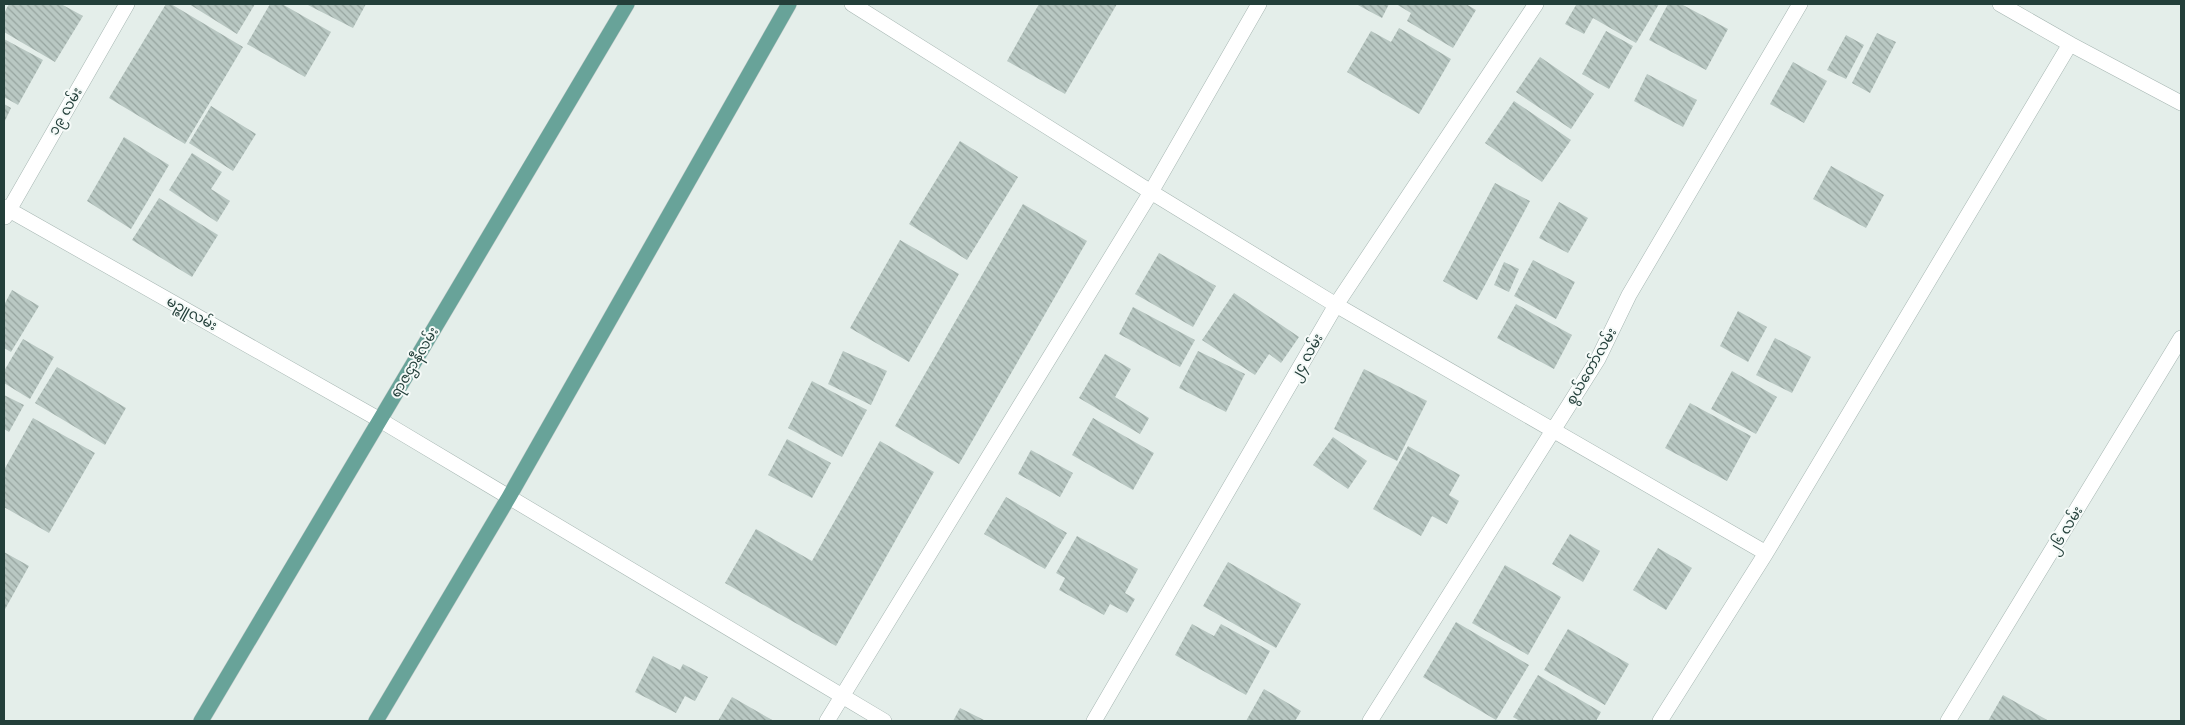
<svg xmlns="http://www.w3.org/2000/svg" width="2185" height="725" font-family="Mulish,'Noto Sans Myanmar',sans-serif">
	<defs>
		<pattern id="building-back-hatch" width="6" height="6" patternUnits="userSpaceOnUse" patternTransform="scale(1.25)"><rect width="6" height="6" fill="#b9c8c3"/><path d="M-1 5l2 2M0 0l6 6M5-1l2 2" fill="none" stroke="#96a49f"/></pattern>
	</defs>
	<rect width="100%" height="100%" fill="#e4eeea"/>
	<path fill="url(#building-back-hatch)" d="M9 4H61L83 16 55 62 4 32V13Z
		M166 4H171L243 47 185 144 109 98Z
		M189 4H255L237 34Z
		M270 4H282L331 32 305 77 247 44Z
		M306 4H366L353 28Z
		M1039 4H1117L1065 94 1007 61Z
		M1356 4H1389L1382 18Z
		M1396 4H1466L1476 10 1453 48 1407 21 1411 13Z
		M1574 4H1659L1636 43 1593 18 1584 34 1565 24 1576 5Z
		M1668 4H1681L1728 29 1706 70 1649 40Z
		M1399 28 1451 59 1419 114 1347 72 1371 31 1391 42Z
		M1606 31 1633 46 1609 89 1582 74Z
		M1877 33 1896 42 1870 93 1852 83Z
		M1846 35 1864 45 1846 79 1827 70Z
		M4 39 43 60 18 105 4 97Z
		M1540 57 1594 94 1571 129 1516 92Z
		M1793 62 1827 81 1804 123 1770 104Z
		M1647 74 1697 100 1683 127 1634 101Z
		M1514 101 1571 140 1542 182 1485 143Z
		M4 104 11 108 4 123Z
		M211 106 256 134 233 171 189 143Z
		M124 137 169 165 131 229 87 201Z
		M960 141 1018 177 967 260 909 224Z
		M192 153 222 172 211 189 230 201 217 222 169 190Z
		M1831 166 1884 195 1866 228 1813 199Z
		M1495 183 1530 201 1477 300 1443 281Z
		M159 198 218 235 192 277 132 240Z
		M1559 202 1588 218 1568 253 1539 238Z
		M1023 204 1087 241 959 464 895 426Z
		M900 240 959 274 909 362 850 328Z
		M1159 253 1216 286 1193 327 1135 294Z
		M1533 260 1575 282 1556 319 1514 296Z
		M1504 262 1519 269 1509 292 1494 285Z
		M12 290 39 306 11 352 4 348V305Z
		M1234 293 1299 337 1281 363 1269 354 1255 375 1202 340Z
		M1516 304 1572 335 1554 369 1497 338Z
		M1133 307 1195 340 1180 367 1119 334Z
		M1738 311 1767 327 1748 362 1720 346Z
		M1775 338 1811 357 1792 393 1756 375Z
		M23 339 54 357 30 399 4 383V371Z
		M843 351 887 371 871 405 828 384Z
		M1198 351 1245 374 1226 412 1179 388Z
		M1105 354 1131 369 1115 397 1149 418 1140 434 1079 398Z
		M57 367 126 408 105 445 35 403Z
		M1364 369 1427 401 1397 461 1334 429Z
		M1732 371 1777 397 1756 434 1711 409Z
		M812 381 867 410 842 457 788 428Z
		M4 395 24 405 9 432 4 429Z
		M1690 403 1751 436 1727 481 1665 448Z
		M33 418 95 453 49 533 4 507V470Z
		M1093 418 1154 453 1133 490 1072 455Z
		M1333 437 1367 461 1348 489 1313 465Z
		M787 439 831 463 812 498 768 475Z
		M880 441 934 472 836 646 725 583 756 529 812 561Z
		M1408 446 1460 475 1449 495 1459 501 1447 524 1432 516 1421 536 1373 509Z
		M1031 450 1073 473 1060 497 1018 474Z
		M1006 497 1067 533 1045 569 984 534Z
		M1570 534 1600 551 1583 582 1552 564Z
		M1077 536 1138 569 1125 593 1135 599 1127 613 1110 604 1104 615 1059 590 1065 578 1056 573Z
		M1658 548 1692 568 1666 610 1633 590Z
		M4 552 29 566 4 611Z
		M1228 562 1301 604 1276 648 1203 606Z
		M1505 565 1561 597 1528 655 1472 623Z
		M1456 622 1529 665 1496 720 1423 677Z
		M1192 624 1214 636 1221 624 1270 651 1246 695 1175 655Z
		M1568 629 1629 664 1605 705 1544 670Z
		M653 656 680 670 683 664 708 677 695 701 685 696 676 713 635 692Z
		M1538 675 1601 712 1596 721H1520L1513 717Z
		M1264 689 1301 711 1295 721H1246Z
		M2003 695 2049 721H1988Z
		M732 697 774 721H718Z
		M960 708 986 721H953Z"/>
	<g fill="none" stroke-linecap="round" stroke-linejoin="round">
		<defs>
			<path id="street" d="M852 4 1151 192 1336 305 1766 553
				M2000 4 2070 44 2181 103
				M4 207 380 420 884 721
				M5 217 127 4
				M827 721 1151 192 1259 4
				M1094 721 1336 305 1536 4
				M1370 721 1598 359 1629 295 1800 4
				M1660 721 1766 553 2070 44
				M1948 721 2181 338"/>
			<path id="primary" d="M201 721 627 4
				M376 721 509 497 789 4"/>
		</defs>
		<use href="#street" stroke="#a6b6b2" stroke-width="16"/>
		<use href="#primary" stroke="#c1c9c8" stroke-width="16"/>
		<use href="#street" stroke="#fff" stroke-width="15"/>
		<use href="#primary" stroke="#68a399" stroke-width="15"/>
	</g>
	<g text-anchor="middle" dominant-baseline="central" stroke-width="4" stroke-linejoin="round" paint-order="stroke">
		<g font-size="14" fill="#233f3a" stroke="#f5faf8">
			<text transform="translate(65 111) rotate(-60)">၁၉ လမ်း</text>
			<text transform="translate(192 313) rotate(29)">မဉ္ဇူလမ်း</text>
			<text transform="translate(1306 357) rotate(-60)">၂၄ လမ်း</text>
			<text transform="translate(414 362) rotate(-59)">ရာဇဌာနီလမ်း</text>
			<text transform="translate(1591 366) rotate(-60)">စွယ်တော်လမ်း</text>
			<text transform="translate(2065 530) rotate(-59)">၂၆ လမ်း</text>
		</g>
	</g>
	<rect width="2185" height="725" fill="none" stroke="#233f3a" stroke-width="10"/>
</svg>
